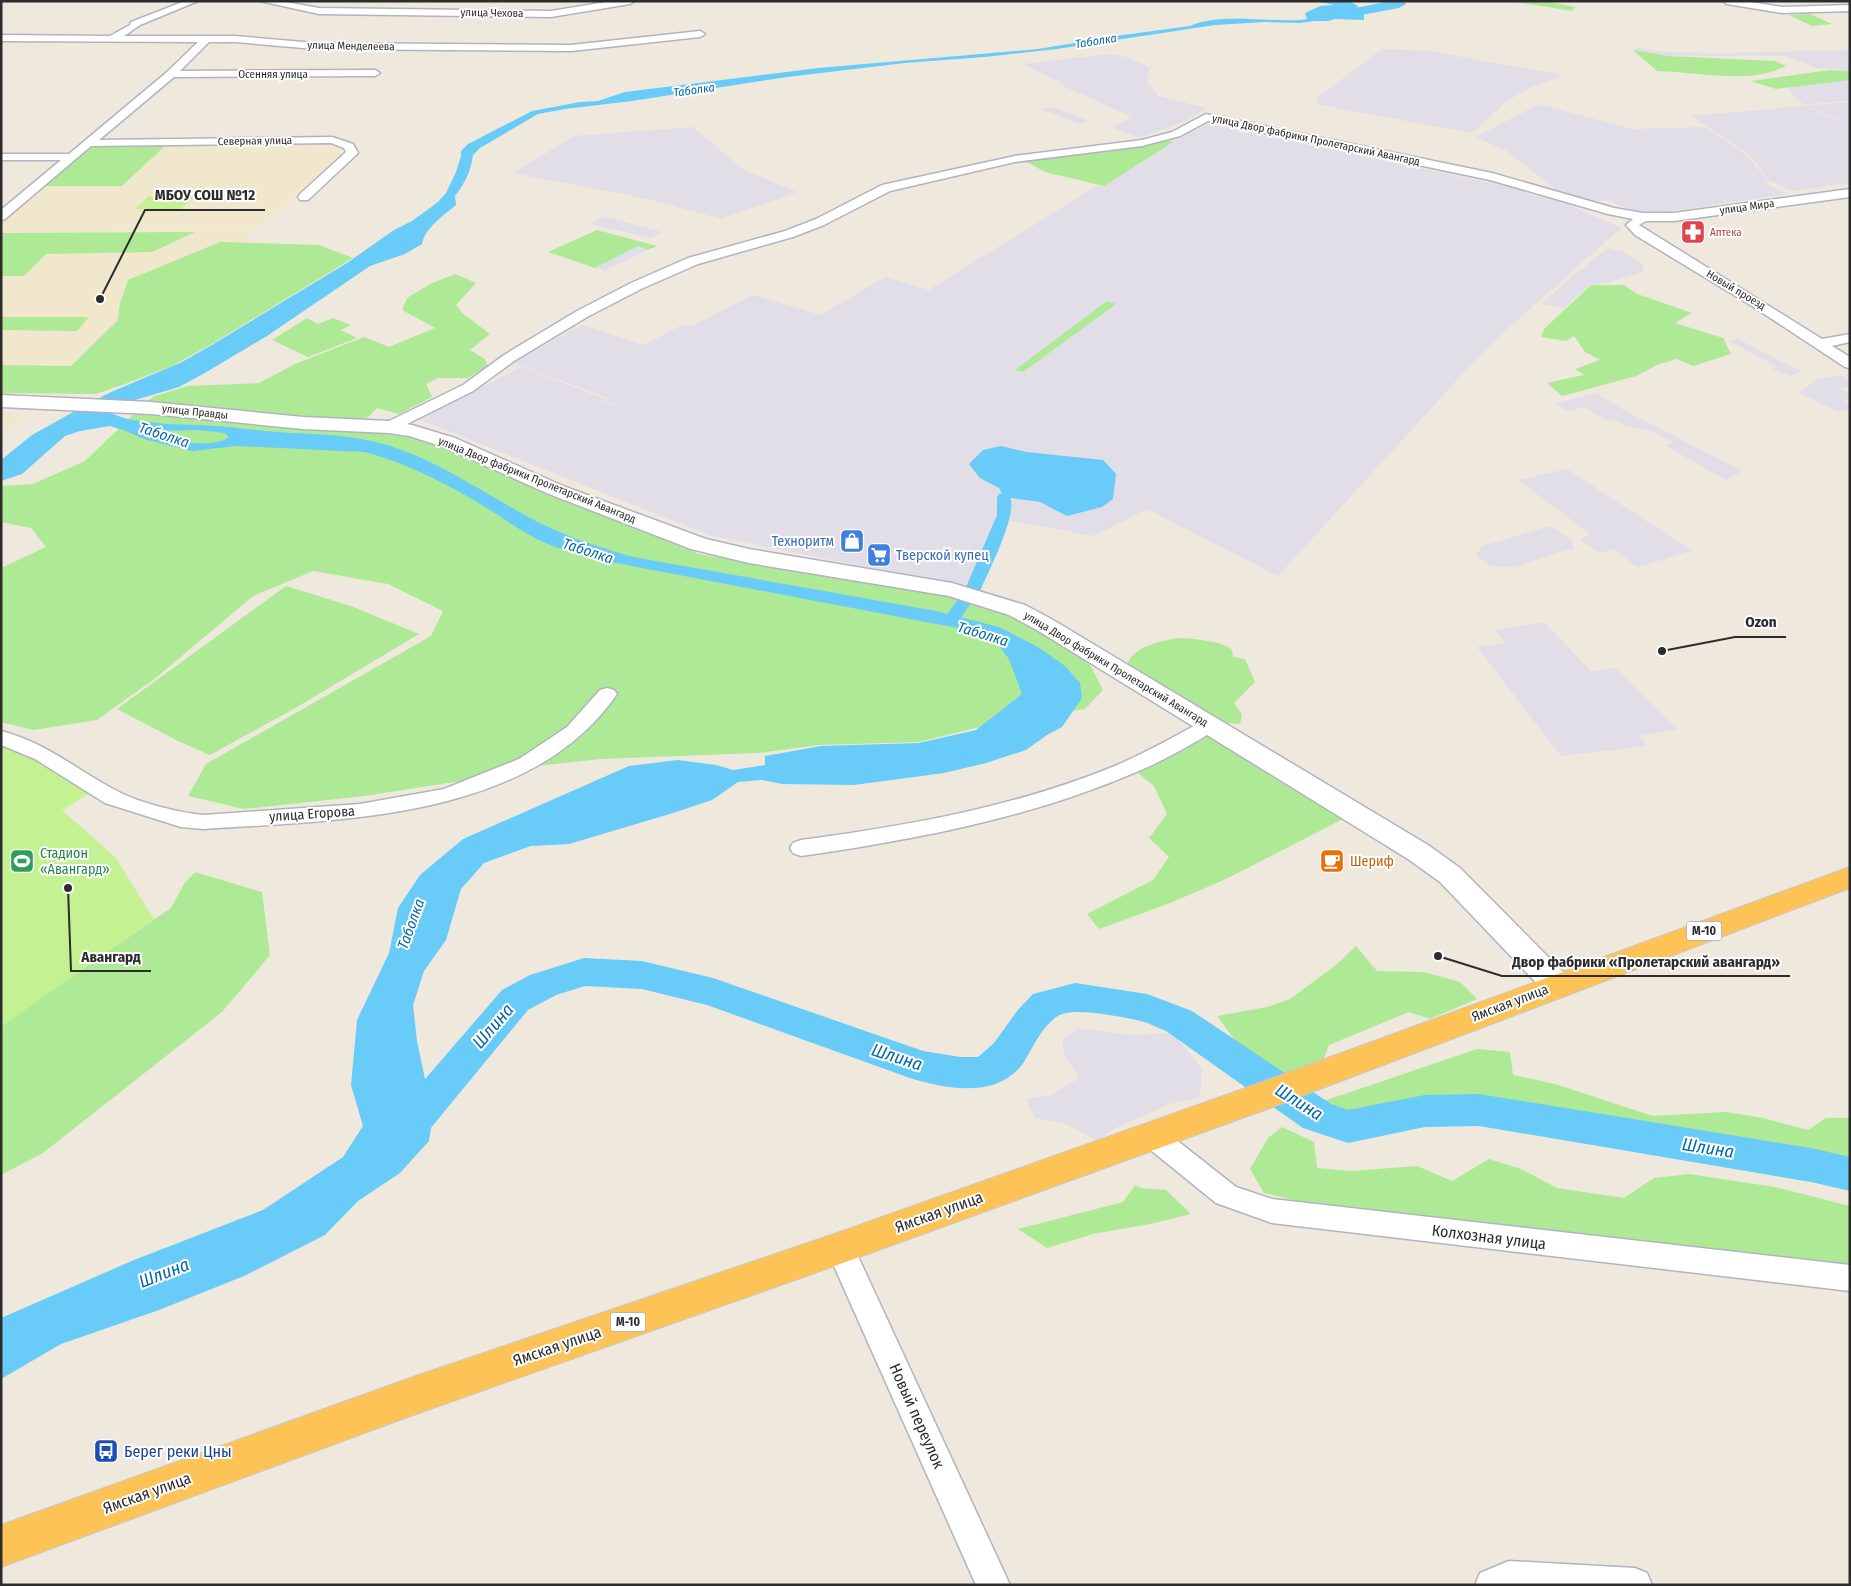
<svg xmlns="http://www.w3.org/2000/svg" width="1851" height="1586" font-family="'Fira Sans Condensed',sans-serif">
	<rect width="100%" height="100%" fill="#efe8dd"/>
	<path fill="#e1dee7" d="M1640 48 1663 52 1721 53 1850 50V75L1840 69 1816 68 1786 56H1668L1633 50Z
		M1382 49 1429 51 1564 75 1530 88 1508 100 1472 133 1320 105 1317 98Z
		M1110 54 1127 57 1150 68 1147 81 1158 96 1206 108 1188 120 1139 138 1112 127 1132 117 1061 85 1064 84 1023 64Z
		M1850 79V100L1804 105 1789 91V86Z
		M1850 102V125L1806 106Z
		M1540 104 1631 129 1705 127 1745 154 1770 182 1764 183 1788 194 1644 215 1609 201 1630 198 1590 202 1557 191 1507 151 1475 137Z
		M1804 106 1850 126V183L1792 191 1769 180 1750 155 1691 116Z
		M1054 107 1088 121 1079 124 1041 109Z
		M1209 124 1524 190 1529 194 1563 202 1621 228 1504 332 1470 366 1278 576 1147 509 1094 536 996 518 966 585 905 575 712 536 418 419 522 367 605 399 602 401 644 416 605 401 608 398 511 362 582 325 643 345 684 324 692 326 753 295 821 315 885 277 929 290 1172 139Z
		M693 127 744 170 797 192 721 219 648 199 513 173 574 136Z
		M604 216 662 232 651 238 590 224Z
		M638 246 648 250 605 270 595 268Z
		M1608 248 1623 252 1644 265 1643 272 1606 283 1590 285 1564 308 1542 304 1570 278Z
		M1738 339 1776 359 1802 371 1791 376 1772 369 1776 366 1729 341Z
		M1840 375 1850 379V386L1839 389 1850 394V398L1843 401 1850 405V410L1838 412 1799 393 1817 379Z
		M1596 393 1622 409 1742 471 1726 480 1666 446 1674 443 1653 431 1626 426 1615 419 1608 421 1585 407 1568 411 1555 404Z
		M1567 469 1692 551 1637 567 1613 549 1600 553 1580 540 1590 534 1518 480Z
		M1550 526 1571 539 1574 548 1514 567 1490 566 1476 555 1483 546Z
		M1544 622 1591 671 1616 668 1678 729 1640 736 1647 746 1561 756 1477 647 1506 643 1494 630Z
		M1078 1028 1131 1035 1172 1033 1202 1068 1200 1097 1170 1104 1118 1127 1097 1140 1066 1124 1035 1118 1026 1099 1052 1095 1079 1078 1064 1053 1062 1041Z"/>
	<path fill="#f1e7cc" d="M328 143 343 153 255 231 1 232V221L91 146Z
		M253 232 147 364H1V234Z
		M1 414H14L26 415 1 438Z"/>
	<path fill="#aee996" d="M1510 1H1545L1575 7 1572 11Z
		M1810 14 1832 24 1812 26 1789 15Z
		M1633 50 1668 56 1775 61 1786 66C1747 85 1699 72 1657 71Z
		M1830 70 1850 71V80L1776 89 1751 81Z
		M1166 140 1173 142 1104 186 1045 172 1025 161 1151 145Z
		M91 145H166L122 186H42Z
		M597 230 657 246 648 250 638 246 595 268 548 252Z
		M195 232 152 252 46 254 24 276H1V233Z
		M220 242 319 245 353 258 210 345 172 366 125 384 96 394 1 393V365L71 366 118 320 120 303 128 280Z
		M455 274 476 283 456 305 462 313 490 334 470 350 485 359 488 366 468 378H438L426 384 432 397 399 414 377 408 368 417 360 422 151 404 147 401 155 396 188 386 259 383 295 364 364 337 389 347 435 328 402 310 407 298 430 284Z
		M1591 285H1624L1637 294 1692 313 1675 323 1723 338 1731 354 1693 366 1677 359 1657 365 1636 376 1562 396 1547 383 1584 375 1575 369 1600 360 1585 352 1574 336 1566 341 1541 337 1544 329Z
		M1107 301 1116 304 1023 372 1015 370Z
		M1 317H89L77 331 1 330Z
		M307 318 318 324 333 318 351 325 341 330 357 338 308 357 272 340Z
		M135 413 266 426 376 432 417 438 452 451 549 494 699 554 909 588 987 606 1043 633 1086 657 1103 690 1085 709 1000 722 919 742 820 745 758 753 600 759 537 766 468 780 364 796 244 809 188 796 206 764 431 636 443 611 388 584 313 571 253 596 157 677 97 720 33 730 1 722V568L46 547 31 528 1 522V486L33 484 85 461Z
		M286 586 351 606 419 634 297 707 210 755 180 742 117 709Z
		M1177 638C1190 638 1224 641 1232 650L1233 657 1245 659 1255 682 1234 703 1242 714 1240 724 1217 722 1131 669 1128 662C1137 645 1160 642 1177 638Z
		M1207 732 1344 815 1341 820 1226 879 1170 903 1099 929 1087 914 1153 880 1169 857 1149 838 1167 814 1154 786 1134 770Z
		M195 872 262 892 270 955 222 1012 43 1153 1 1175V1025L171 908 184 884Z
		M1356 946 1377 971 1424 972 1460 982 1477 999 1430 1019 1409 1012 1329 1045 1322 1063 1279 1076 1248 1058 1217 1016 1267 1007 1290 999 1336 965Z
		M1477 1049 1510 1052 1513 1075 1555 1084 1653 1116 1726 1112 1763 1118 1808 1130 1826 1118H1850V1164L1745 1144 1660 1132 1496 1104 1444 1097 1381 1111 1348 1120 1318 1103Z
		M1282 1127 1314 1142 1317 1168 1351 1171 1417 1166 1452 1181 1489 1159 1521 1169 1557 1188 1624 1198 1654 1178 1689 1174 1775 1187 1850 1206V1265L1684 1248 1590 1235 1491 1229 1383 1215 1303 1202 1264 1193 1250 1169 1268 1138Z
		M1135 1185 1141 1188 1166 1190 1191 1214 1150 1224 1093 1234 1047 1248 1018 1229 1123 1202Z"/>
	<path fill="#c4f191" d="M149 196 194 197 180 210 135 209Z
		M1 739 92 792 62 810 115 857 154 919 1 1027Z"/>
	<path fill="#69cbf8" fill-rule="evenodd" d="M1316 1H1349L1358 6 1355 10 1385 5 1392 8 1364 12V20L1335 19 1328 21H1314L1300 23 1265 22 1215 25 1057 49 985 57 905 63 787 77 632 101 565 109 538 114 480 148 473 155C471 171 465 183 455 196L456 205C445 214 424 229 422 244L405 254 370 266 267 336 203 374 179 387 135 400 110 412C131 426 191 424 217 426 237 427 257 431 278 432 305 434 334 434 361 439 420 449 469 484 521 513 556 533 594 546 633 557L936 611 999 627 1038 647 1065 666 1080 683 1082 698 1062 727 1047 735 1026 750 986 763 944 773 854 785 782 784 762 780 738 782 712 800 673 813 569 844 531 846 484 863 461 889 446 940 424 971 413 1005 417 1041 426 1084 434 1109 429 1141 400 1173 358 1201 325 1235 244 1276 159 1310 61 1344 1 1379V1318L134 1260 263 1210 343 1157 363 1126 351 1085 357 1020 389 953 398 908 420 875 463 839 629 766 678 760 716 765 733 770 765 765V756L821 746 919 743 976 730 1022 694 1009 659 995 641 973 631 606 561C584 555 558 550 537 539 523 532 511 524 498 515 459 490 409 463 364 452L237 446 192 451 144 439 126 431 110 426 80 431 65 436 22 474 1 481V460L32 435 75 411 111 392 182 362 210 346 347 263 394 230 412 221 438 202 446 193 456 172 461 156V151L468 144 532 111 580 102 598 101 625 92 818 68 1038 49 1123 35 1190 26C1217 13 1269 22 1300 20L1307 19 1305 13 1320 6 1334 5ZM198 430 225 433 229 437C219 446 187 444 174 439 169 438 164 434 160 431Z
		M1001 446 1026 452 1103 460 1116 474 1113 499 1102 507 1067 516 1040 502 1004 497 999 488 980 478 969 464 983 450Z"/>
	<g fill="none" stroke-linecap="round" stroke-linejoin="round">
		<path fill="#69cbf8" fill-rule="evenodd" d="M1004 493 1009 494C1020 511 989 570 981 589L979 592H967L965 589 997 515V497L999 494Z
			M964 597 970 599 972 602 960 619H948L946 616 958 599Z"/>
		<path fill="#69cbf8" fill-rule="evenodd" d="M1391 1H1404L1406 4 1399 8 1345 18 1338 14 1345 10Z
			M584 958 642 961 713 978 923 1051 960 1057H978L994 1043 1017 1011 1033 994 1075 983 1147 994 1192 1011 1331 1104 1348 1110 1425 1095 1479 1094 1811 1148 1850 1157V1191L1811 1182 1479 1126 1425 1127 1348 1143 1303 1128 1166 1031C1158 1028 1149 1023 1141 1021 1123 1017 1072 1006 1058 1016 1043 1025 1033 1047 1024 1062 998 1100 944 1089 907 1077L707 1005 642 989 585 986 556 995 528 1010 416 1146 402 1151 388 1146 382 1134 388 1122 502 990 530 975Z"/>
		<defs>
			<path id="minor" d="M185 1H198L140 25 124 36H235L315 43 571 45 700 31 705 34 700 37 571 51 315 49 235 42H209L180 71 375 70 380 73 375 76 174 77 99 140 332 137 353 144 358 153 356 155 308 200H300L298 197 300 194 346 152 344 148 331 143 91 146 5 219 1 220V210L61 160H1V154H69L167 72 198 42 1 41V35L110 36 130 25 131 22Z
				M260 1H280L319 8 551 11 612 1H634L630 4 551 17 319 14Z
				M1723 1H1745L1782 7 1850 5V11L1782 13 1727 4Z
				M1206 114 1492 173 1614 208 1643 213H1674L1850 189V197L1674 221H1646L1639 225 1822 339 1850 334V342L1832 346 1850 357V368L1845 367 1752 306 1635 235 1626 225 1633 219 1608 214 1490 180 1208 121 1180 136 1142 146 1015 162 890 191 824 225 793 237 698 264 641 289 587 317 514 361 473 391 395 430H383L381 427 383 424 463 385 504 355 577 311 631 283 688 258 785 231 816 219 882 185 1015 156 1142 140 1172 132Z
				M607 688 614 690 617 694C531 820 340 820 204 829L181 827 105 803 35 759 1 745V731C46 742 79 772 119 792 140 803 180 813 204 815L360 804 444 789 519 759 567 727 600 690Z
				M1210 719 1217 721 1220 725 1217 729C1189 746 1160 763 1129 775 1025 819 912 840 801 856L793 853 790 848 793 843 801 840C907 826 1015 807 1115 766 1145 753 1174 737 1203 721Z
				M1151 1124 1160 1127 1236 1187 1272 1199 1850 1265V1291L1272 1223 1216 1203 1142 1143 1138 1135 1142 1127Z
				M840 1236 850 1239 1010 1585H976L826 1248 830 1239Z
				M1509 1561 1635 1568 1647 1573 1652 1585H1475L1480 1573Z"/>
			<path id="tertiary" d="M1 395 151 402 303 417 389 421 412 425 455 438 563 486 706 539 749 549 952 583 1025 605 1053 620 1428 845 1460 868 1568 977 1572 985 1568 993 1557 996 1546 993 1440 882 1408 859 1037 630 1009 615 949 596 749 563 691 549 549 494 441 446 409 436 389 433 303 429 151 414 1 407Z"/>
			<path id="trunk" d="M1850 867V888L1267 1109 840 1264 416 1414 1 1567V1525L416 1376 840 1232 1243 1089Z"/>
		</defs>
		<use href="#minor" stroke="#b2b3c1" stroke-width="3"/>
		<use href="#tertiary" stroke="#b2b3c1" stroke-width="3"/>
		<use href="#trunk" stroke="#c8c8c8" stroke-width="2"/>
		<use href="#minor" fill="#fff" fill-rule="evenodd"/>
		<use href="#tertiary" fill="#fff" fill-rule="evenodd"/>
		<use href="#trunk" fill="#fdc357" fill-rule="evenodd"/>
	</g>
	<defs>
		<symbol id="pharmacy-square" viewBox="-11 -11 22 22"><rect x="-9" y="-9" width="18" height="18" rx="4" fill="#e0444e" stroke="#fff"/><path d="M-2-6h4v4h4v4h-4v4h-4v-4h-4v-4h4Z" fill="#fff"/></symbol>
		<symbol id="shop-square" viewBox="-11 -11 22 22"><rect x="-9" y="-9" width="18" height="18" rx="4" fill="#3f7fe0" stroke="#fff"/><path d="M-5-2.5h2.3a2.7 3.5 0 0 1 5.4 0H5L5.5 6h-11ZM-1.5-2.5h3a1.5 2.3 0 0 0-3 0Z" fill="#fff"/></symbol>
		<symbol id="supermarket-square" viewBox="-11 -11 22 22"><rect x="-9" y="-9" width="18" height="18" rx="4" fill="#3f7fe0" stroke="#fff"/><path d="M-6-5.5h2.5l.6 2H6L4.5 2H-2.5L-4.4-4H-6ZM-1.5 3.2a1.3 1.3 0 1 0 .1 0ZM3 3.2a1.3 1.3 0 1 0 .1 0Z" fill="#fff"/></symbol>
		<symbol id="stadium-square" viewBox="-11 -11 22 22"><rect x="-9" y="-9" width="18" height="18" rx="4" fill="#2e9e5b" stroke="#fff"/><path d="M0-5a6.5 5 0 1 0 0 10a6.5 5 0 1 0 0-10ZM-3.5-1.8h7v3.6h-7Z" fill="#fff"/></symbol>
		<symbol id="cafe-square" viewBox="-11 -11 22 22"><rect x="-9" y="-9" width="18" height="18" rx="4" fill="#e8710a" stroke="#fff"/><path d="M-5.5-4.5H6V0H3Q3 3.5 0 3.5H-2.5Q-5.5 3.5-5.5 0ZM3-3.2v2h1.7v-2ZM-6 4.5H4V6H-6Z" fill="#fff"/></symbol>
		<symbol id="bus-square" viewBox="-11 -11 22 22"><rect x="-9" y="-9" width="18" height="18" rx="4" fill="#1a4fb4" stroke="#fff"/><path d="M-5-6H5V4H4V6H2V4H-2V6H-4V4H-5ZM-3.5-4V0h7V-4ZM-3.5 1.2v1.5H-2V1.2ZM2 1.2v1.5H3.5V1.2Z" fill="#fff"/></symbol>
	</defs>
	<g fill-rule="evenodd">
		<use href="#pharmacy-square" x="1679" y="218" width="28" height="28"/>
		<use href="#shop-square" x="838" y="527" width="28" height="28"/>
		<use href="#supermarket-square" x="865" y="541" width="28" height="28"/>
		<use href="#stadium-square" x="8" y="847" width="28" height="28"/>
		<use href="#cafe-square" x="1318" y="847" width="28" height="28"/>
		<use href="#bus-square" x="92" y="1437" width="28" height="28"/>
	</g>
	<g text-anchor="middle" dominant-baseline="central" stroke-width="4" stroke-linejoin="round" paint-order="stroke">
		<g font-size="11" fill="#2c2c2c" stroke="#fff">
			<text transform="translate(492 13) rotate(1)">улица Чехова</text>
			<text transform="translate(351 46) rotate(1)">улица Менделеева</text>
			<text x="273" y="74">Осенняя улица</text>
			<text transform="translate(1316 140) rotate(12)">улица Двор фабрики Пролетарский Авангард</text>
			<text transform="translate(255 141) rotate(-1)">Северная улица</text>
			<text transform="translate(1747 207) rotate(-8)">улица Мира</text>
			<text transform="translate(1736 290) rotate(31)">Новый проезд</text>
			<text transform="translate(195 412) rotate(6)">улица Правды</text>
			<text transform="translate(537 480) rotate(22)">улица Двор фабрики Пролетарский Авангард</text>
			<text transform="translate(1116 669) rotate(31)">улица Двор фабрики Пролетарский Авангард</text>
		</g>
		<g font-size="11" fill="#be3a42" stroke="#fff" text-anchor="start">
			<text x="1710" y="232">Аптека</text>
		</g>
		<g font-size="12" font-style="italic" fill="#0368a9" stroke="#fff">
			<text transform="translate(1096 41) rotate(-9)">Таболка</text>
			<text transform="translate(694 90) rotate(-8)">Таболка</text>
		</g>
		<g fill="#fff" stroke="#6b6b6b" stroke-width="1">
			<rect x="1686.5" y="921.5" width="35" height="19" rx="4"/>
			<rect x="610.5" y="1312.5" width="35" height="19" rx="4"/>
		</g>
		<g font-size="12" font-weight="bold" fill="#2c2c2c">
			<text x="1704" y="931">М-10</text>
			<text x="628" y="1322">М-10</text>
		</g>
		<g font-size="14" fill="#366cbe" stroke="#fff" text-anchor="end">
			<text x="834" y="541">Техноритм</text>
			<text x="896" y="555" text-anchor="start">Тверской купец</text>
		</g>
		<g font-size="14" fill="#2c2c2c" stroke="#fff">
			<text transform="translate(312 814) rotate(-4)">улица Егорова</text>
			<text transform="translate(1510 1003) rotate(-21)">Ямская улица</text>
		</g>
		<g font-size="14" fill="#27864d" stroke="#fff" text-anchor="start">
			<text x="40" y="853">Стадион<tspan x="40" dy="16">«Авангард»</tspan></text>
		</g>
		<g font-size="14" fill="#c56008" stroke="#fff" text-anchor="start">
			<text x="1350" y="861">Шериф</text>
		</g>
		<g font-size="15" font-style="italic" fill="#0368a9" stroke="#fff">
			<text transform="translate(164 435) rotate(18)">Таболка</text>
			<text transform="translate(588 551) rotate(18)">Таболка</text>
			<text transform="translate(983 634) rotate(17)">Таболка</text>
			<text transform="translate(411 924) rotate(-70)">Таболка</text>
		</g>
		<g font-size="16" fill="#2c2c2c" stroke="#fff">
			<text transform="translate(939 1212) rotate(-20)">Ямская улица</text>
			<text transform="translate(1489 1237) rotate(7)">Колхозная улица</text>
			<text transform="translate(557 1346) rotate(-19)">Ямская улица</text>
			<text transform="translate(917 1416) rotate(66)">Новый переулок</text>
			<text transform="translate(147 1493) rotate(-20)">Ямская улица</text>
		</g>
		<g font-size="16" fill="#164399" stroke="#fff" text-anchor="start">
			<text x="124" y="1451">Берег реки Цны</text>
		</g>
		<g font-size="18" font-style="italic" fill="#0368a9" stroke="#fff">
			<text transform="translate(493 1026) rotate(-49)">Шлина</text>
			<text transform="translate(897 1057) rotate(18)">Шлина</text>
			<text transform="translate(1299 1102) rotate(32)">Шлина</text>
			<text transform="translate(1708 1148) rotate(9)">Шлина</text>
			<text transform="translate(164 1273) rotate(-21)">Шлина</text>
		</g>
	</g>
	<path fill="none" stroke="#2c2c2c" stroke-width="2" d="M100 299L145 210H265M1662 651L1735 637H1786M68 888L71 971H151M1438 956L1502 976H1790"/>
	<g fill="#2c2c2c" stroke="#fff" stroke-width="2">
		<circle cx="100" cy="299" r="5"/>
		<circle cx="1662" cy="651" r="5"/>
		<circle cx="68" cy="888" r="5"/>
		<circle cx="1438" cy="956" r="5"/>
	</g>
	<g font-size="15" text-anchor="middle" font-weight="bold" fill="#2c2c2c" stroke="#fff" stroke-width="4" stroke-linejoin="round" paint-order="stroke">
		<text x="205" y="200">МБОУ СОШ №12</text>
		<text x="1761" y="627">Ozon</text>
		<text x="111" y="962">Авангард</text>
		<text x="1646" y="967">Двор фабрики «Пролетарский авангард»</text>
	</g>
	<rect width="1851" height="1586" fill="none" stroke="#2c2c2c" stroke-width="5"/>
</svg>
